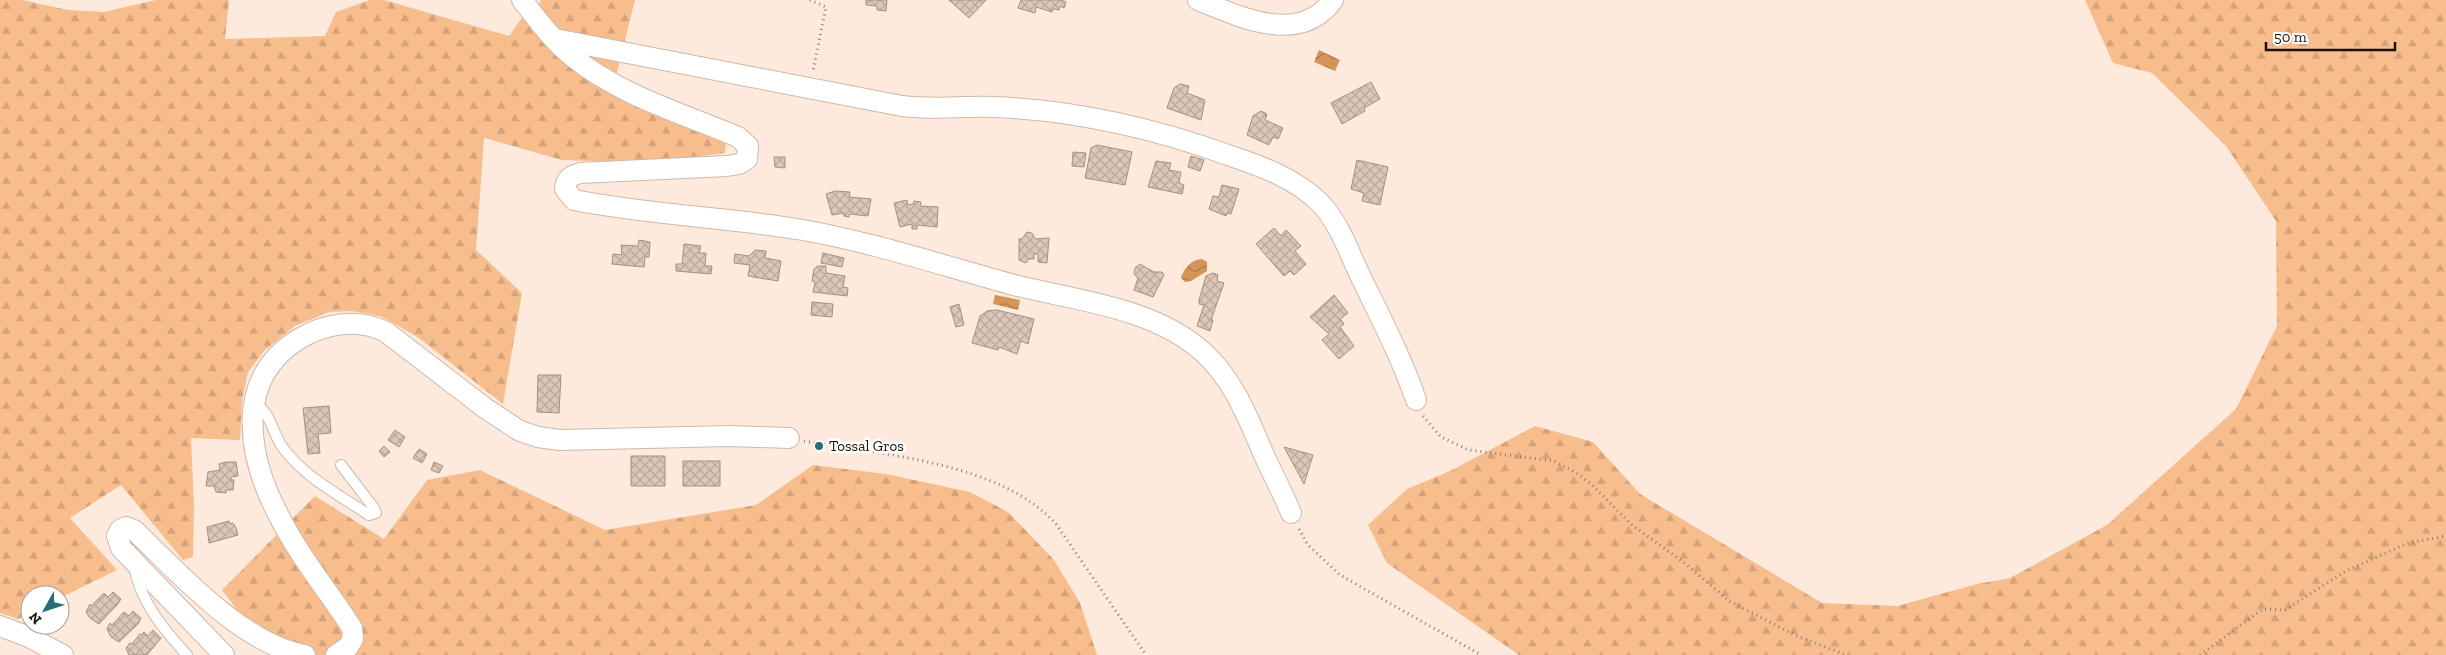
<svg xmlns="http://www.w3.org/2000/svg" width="2446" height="655" font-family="'Zilla Slab',serif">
	<defs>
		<pattern id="forest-firs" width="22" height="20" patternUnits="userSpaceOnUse" patternTransform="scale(1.25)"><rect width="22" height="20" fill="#f8bd8d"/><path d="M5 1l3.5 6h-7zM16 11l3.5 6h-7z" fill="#d4a178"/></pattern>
		<pattern id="water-waves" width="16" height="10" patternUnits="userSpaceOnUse" patternTransform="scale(1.25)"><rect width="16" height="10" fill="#d79459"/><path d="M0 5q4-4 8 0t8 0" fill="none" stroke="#ae7748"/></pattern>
		<pattern id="building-cross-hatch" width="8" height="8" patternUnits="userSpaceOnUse" patternTransform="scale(1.25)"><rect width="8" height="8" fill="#dcc6b5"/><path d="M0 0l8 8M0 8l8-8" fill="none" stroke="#bca99a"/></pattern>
	</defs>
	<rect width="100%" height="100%" fill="#fdeadc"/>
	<path fill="url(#forest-firs)" d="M0 0H22L68 10 104 12 156 0H229L225 39 325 36 336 12 370 0H384L509 36 522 18 541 2 540 0H635L612 92 726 142 725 153 644 163 562 160 484 138 476 250 522 293 503 404 419 338 395 324 380 316 352 311 329 312 295 326 265 350 248 372 242 401 240 440 191 438 194 506 193 557 183 560 121 485 70 518 117 570 60 598V595H30V613L18 619 0 613Z
		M2085 0H2446V655H1519L1387 563 1368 525 1407 489 1450 471 1535 426 1593 442 1640 494 1822 603 1897 606 1977 584 2010 578 2107 525 2236 409 2277 326 2276 221 2226 146 2152 73 2113 63Z
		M813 465 886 474 970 492 1008 512 1054 560 1080 603 1097 655H271L222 590 315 496 384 539 427 480 480 470 605 530 756 505Z"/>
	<path fill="url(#water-waves)" d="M1319 50 1340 60 1335 71 1314 62Z
		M1202 259 1207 262V271L1191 281 1185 282 1181 278C1184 268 1192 259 1202 259Z
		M995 295 1020 300 1018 310 993 304Z"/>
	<path fill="url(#building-cross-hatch)" stroke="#a59080" d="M866 0H887L886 11 877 10V6L866 5Z
		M949 0H986L969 18Z
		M1021 0H1062L1066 2 1064 8 1060 6 1059 10 1053 9 1052 12 1036 7 1035 13 1018 8Z
		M1371 82 1380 99 1364 108 1365 111 1342 124 1331 103Z
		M1180 84 1189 86 1187 93 1205 100 1201 120 1167 108 1174 88Z
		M1261 111 1267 114 1265 120 1283 128 1278 139 1273 137 1269 145 1247 135 1253 116Z
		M1097 145 1132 152 1125 185 1085 178 1091 148Z
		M1073 152 1086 153 1084 167 1072 166Z
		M1191 156 1204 160 1200 171 1188 167Z
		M774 157H785V168L775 167Z
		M1357 160 1388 167 1380 205 1362 201 1364 193 1351 189Z
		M1156 161 1171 163 1169 170 1181 172 1179 183 1184 185 1182 194 1148 187Z
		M1222 185 1239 189 1231 214 1227 213 1226 216 1209 209 1213 196 1219 197Z
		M835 191 850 192 849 197 871 199 868 216 850 214 849 217 844 216V213L832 215 826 194Z
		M907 200 908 205 913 204 914 201 921 202 920 206 938 207 937 227 917 225V229H912V224L900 227 894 203Z
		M1274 228 1281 236 1286 230 1301 246 1295 251 1306 264 1294 275 1290 271 1284 276 1256 244Z
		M1027 232 1032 233 1035 239 1049 238 1047 263 1038 262V254H1034V259H1029L1026 263 1019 260V239H1022Z
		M639 240 650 242 649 257H645L644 267 612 264 613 254 622 255 621 245 638 246Z
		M684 244 701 246 699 253H706L705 266H712L711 274 676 271V264H682Z
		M755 250 766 251 765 258 781 261 778 281 748 276 750 265 734 263 735 254 749 256Z
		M823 253 844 258 842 267 821 263Z
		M1140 264 1154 272H1162L1164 275 1153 297 1134 290 1138 278 1134 274 1135 268Z
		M818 266H826V273L845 276 843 287 848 288 847 296 813 292 815 282 812 281 814 269Z
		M1213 273 1218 275 1217 281 1224 283 1211 320H1213L1210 331 1197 326 1204 305 1199 304V300L1206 276Z
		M1334 295 1348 313 1340 319 1344 324 1340 327 1354 346 1339 359 1322 340 1329 334 1310 317Z
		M812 302 833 304 832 317 811 315Z
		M959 304 964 325 956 327 950 307Z
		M997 310 1034 319 1028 344 1021 341 1017 354 999 347 998 350 972 343 980 316 987 311Z
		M538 375H561L559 413 537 412Z
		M329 406 331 433 318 434 320 453 308 454 303 408Z
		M395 430 405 437 399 447 388 440Z
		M384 446 390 452 384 457 379 451Z
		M1284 447 1313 455 1304 484Z
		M419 449 427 454 422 463 413 458Z
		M631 456H665V486H631Z
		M683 461H720V486H683Z
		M226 462H236L238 476 231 477V480H234L233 490H226V493L216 492 214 486H206L208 472 220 470 219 464Z
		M434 462 443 466 439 473 431 470Z
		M229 521 230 524 233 523 236 528 238 535 209 543 207 527Z
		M113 592 121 599 117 605 99 624 90 618 86 612 90 604 91 606 104 593 108 597Z
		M133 611 141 618 138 624 119 642 111 637 107 629 110 623 112 625 124 612 129 616Z
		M153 630 161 638 147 655H129L126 648 130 643 132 644 140 634 142 635 144 632 148 636Z"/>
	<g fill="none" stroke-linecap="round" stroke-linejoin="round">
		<defs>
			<path id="service" d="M254 404C269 408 273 433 281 445 302 476 338 494 369 515L376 513 374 508 341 465
				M134 565C139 600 164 630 187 655"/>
			<path id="minor" d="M522 0C538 20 553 41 573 57 621 96 682 113 738 137L748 146 747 159 739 164 727 166 580 173C570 176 566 179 565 189L574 200C649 215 727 217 803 230 876 243 947 267 1018 286 1079 301 1154 308 1203 352 1234 380 1248 418 1264 455 1273 475 1283 493 1291 513
				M1198 0C1240 17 1300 46 1333 0
				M555 39 902 106C933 110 962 106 993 107 1073 110 1153 128 1228 155 1261 166 1297 179 1321 204 1339 223 1348 250 1359 273 1379 315 1401 356 1416 400
				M0 626 29 637 63 655
				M224 655 121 548 117 536 120 530 126 527 134 530C178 572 243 645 305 655
				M336 655 348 647 353 639 352 628C328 591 299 556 279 516 248 458 233 379 299 339 326 323 358 318 386 332L485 408 520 431 538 437 560 440 730 436 789 438"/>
		</defs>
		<use href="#service" stroke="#ceb9a7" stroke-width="12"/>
		<use href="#minor" stroke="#ceb9a7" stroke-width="22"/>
		<path stroke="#8c7f75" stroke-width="3" stroke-dasharray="1 4" stroke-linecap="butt" d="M810 0 826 7 813 71
			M1423 416 1441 437 1469 450 1554 461 1575 472 1590 483 1632 525 1686 564 1729 601 1795 635 1846 655
			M804 441C883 455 1000 462 1056 524L1146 655
			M1299 529 1308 545 1340 575 1481 655
			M2200 655 2263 609 2285 610 2346 571 2408 543 2446 536"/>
		<use href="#service" stroke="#fff" stroke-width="10"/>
		<use href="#minor" stroke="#fff" stroke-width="20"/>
	</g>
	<circle fill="#276e7a" stroke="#fff" stroke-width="2" cx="819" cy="446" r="5"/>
	<g text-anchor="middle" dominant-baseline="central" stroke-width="5" stroke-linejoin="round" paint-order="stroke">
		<g font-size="15" fill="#19110b" stroke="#fff" text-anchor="start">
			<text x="829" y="446">Tossal Gros</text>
		</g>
	</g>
	<g transform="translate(45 610) rotate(230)"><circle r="24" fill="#ffffff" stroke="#a3a09d"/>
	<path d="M0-4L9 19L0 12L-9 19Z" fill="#276e7a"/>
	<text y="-8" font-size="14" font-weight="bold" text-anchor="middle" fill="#19110b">N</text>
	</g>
	<path d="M2266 42v8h129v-8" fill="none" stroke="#19110b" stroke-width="2.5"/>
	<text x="2274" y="42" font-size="15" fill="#19110b" stroke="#ffffff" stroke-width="4" paint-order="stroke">50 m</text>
</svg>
